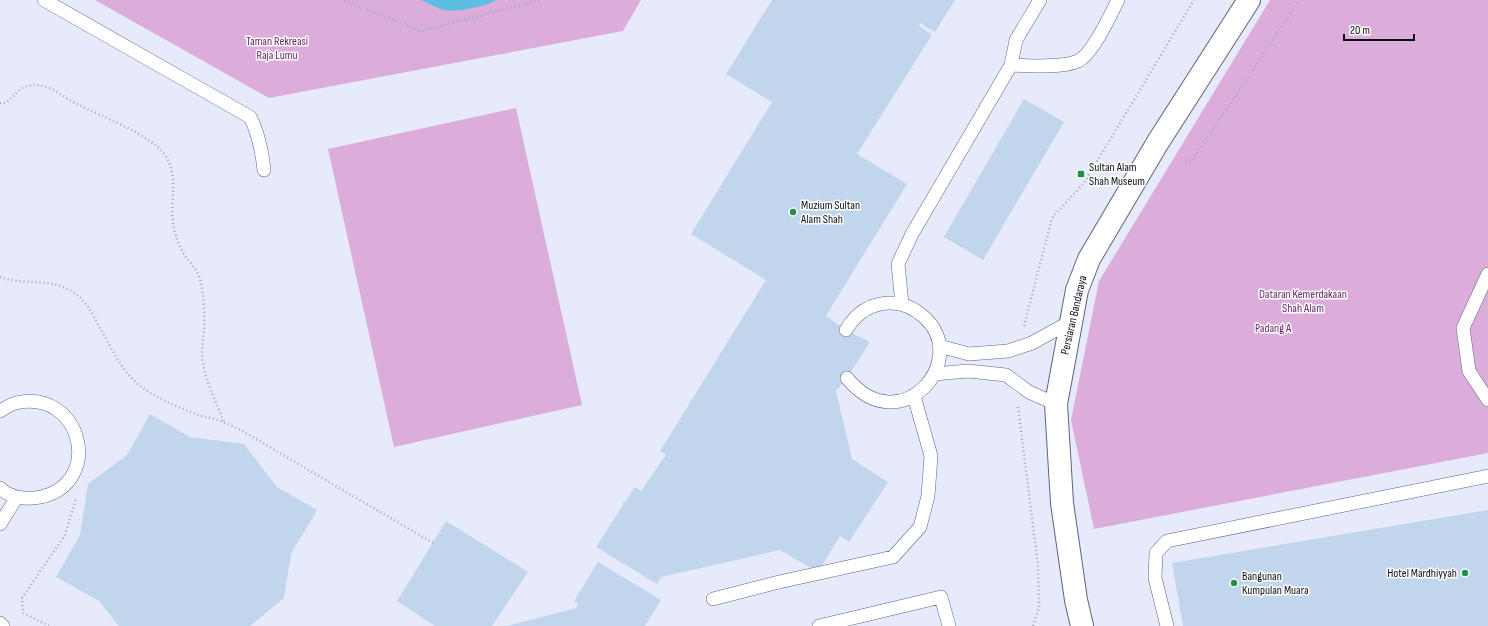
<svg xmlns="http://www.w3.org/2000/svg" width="1488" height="626" font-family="'Sofia Sans Condensed',sans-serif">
	<rect width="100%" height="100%" fill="#e6eafb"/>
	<path fill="#dcaddb" d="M95 0H641L623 31 269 98Z
		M1270 0H1488V453L1094 529 1071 420 1099 281Z
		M516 108 582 405 394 447 328 149Z"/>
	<path fill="#5dbee3" d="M421 0H496C489 6 453 13 444 10 436 8 428 3 421 0Z"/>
	<path fill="#c1d6ec" d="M772 0H955L935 32 920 23 919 26 932 35 857 154 907 184 826 316 846 330 870 342 847 378 836 391 852 459 888 482 849 542 840 536 818 572 780 550 661 577 657 584 596 547 623 505V502H625L635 487 641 491 666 455 660 451 766 280 691 234 772 102 726 74Z
		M1024 99 1064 122 983 260 944 237Z
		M150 414 190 437 244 444 277 487 317 510 291 554 284 598 250 626H119L99 601 56 577 80 535 88 484 127 455Z
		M1488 510V626H1183L1172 563Z
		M446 521 528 572 492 626H435L397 601Z
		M598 562 661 600 645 626H507L576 608 578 604 574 601Z"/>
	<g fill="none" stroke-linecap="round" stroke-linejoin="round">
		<defs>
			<path id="service" d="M44 0 250 117C259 134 262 151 264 170
				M1011 65C1029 66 1062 68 1078 61 1092 55 1111 14 1118 0
				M1488 274 1463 328 1469 371 1488 400
				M902 304 898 264 912 234 1011 65 1016 40 1040 0
				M846 330C856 313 871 303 891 303 904 303 915 309 924 317 972 360 900 443 847 378
				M939 346 969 354 1008 351 1032 343 1070 322
				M934 374 968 371 1006 375 1029 392 1056 404
				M0 411C5 408 11 404 16 403 81 388 105 482 41 497 27 500 10 498 0 488
				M0 524 17 497
				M713 599 779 582 893 557 920 527 928 496 931 456 914 396
				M0 623 3 626
				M819 626 941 597 949 626
				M1167 626 1155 578 1156 553 1167 541 1488 476"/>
			<path id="secondary" d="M1082 626 1076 600 1062 503 1056 404 1077 290 1089 259 1158 142 1249 0"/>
		</defs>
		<use href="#service" stroke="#5f647c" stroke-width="14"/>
		<use href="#secondary" stroke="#5f647c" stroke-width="24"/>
		<path stroke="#a4a7b6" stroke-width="2.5" stroke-dasharray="1 3" stroke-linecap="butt" d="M344 0 421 31 541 0
			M0 103H6C11 98 16 93 22 88 25 86 31 85 36 85 53 86 63 97 77 104 100 116 150 134 165 155 179 175 170 201 173 223 175 235 179 247 186 257 192 264 198 271 200 280 204 296 205 315 204 331 203 339 202 347 202 355 203 376 216 402 224 422
			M1185 161H1192L1198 152 1299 0
			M0 277C25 286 50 277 73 292 87 301 92 314 100 328 109 343 117 361 128 374 144 394 179 408 202 416 209 418 218 419 225 423 231 425 238 429 244 432L433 543
			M1024 326 1052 218 1084 183 1194 0
			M1018 407 1038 566 1039 608 1033 626
			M49 626 23 613 22 598 65 535 76 499"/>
		<use href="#service" stroke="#fff" stroke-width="13"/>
		<use href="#secondary" stroke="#fff" stroke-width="22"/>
	</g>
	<g fill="#239049" stroke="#fff" stroke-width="1.5">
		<rect x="1077" y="170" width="8" height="8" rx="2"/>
		<circle cx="793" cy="212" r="4"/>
		<circle cx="1465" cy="573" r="4"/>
		<circle cx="1234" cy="583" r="4"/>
	</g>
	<g text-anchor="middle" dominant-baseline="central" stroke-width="3" stroke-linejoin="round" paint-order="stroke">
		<g font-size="12" fill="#69236b" stroke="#fff">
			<text x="277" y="41">Taman Rekreasi<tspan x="277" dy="14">Raja Lumu</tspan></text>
			<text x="1303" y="294">Dataran Kemerdakaan<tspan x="1303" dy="14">Shah Alam</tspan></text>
			<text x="1273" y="328">Padang A</text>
		</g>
		<g font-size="12" fill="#0b0d16" stroke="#fff" text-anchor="start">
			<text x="1089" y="167">Sultan Alam<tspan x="1089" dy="14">Shah Museum</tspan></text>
			<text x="801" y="205">Muzium Sultan<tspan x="801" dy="14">Alam Shah</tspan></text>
			<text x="1457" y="573" text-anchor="end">Hotel Mardhiyyah</text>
			<text x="1242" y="576">Bangunan<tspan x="1242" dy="14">Kumpulan Muara</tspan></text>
		</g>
		<g font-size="12" fill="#0b0d16" stroke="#fff">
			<text transform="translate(1074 315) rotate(-77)">Persiaran Bandaraya</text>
		</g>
	</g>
	<path d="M1344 34v6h70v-6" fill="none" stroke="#0b0d16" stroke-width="2"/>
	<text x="1350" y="34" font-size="12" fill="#0b0d16" stroke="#ffffff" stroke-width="3" paint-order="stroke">20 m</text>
</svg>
